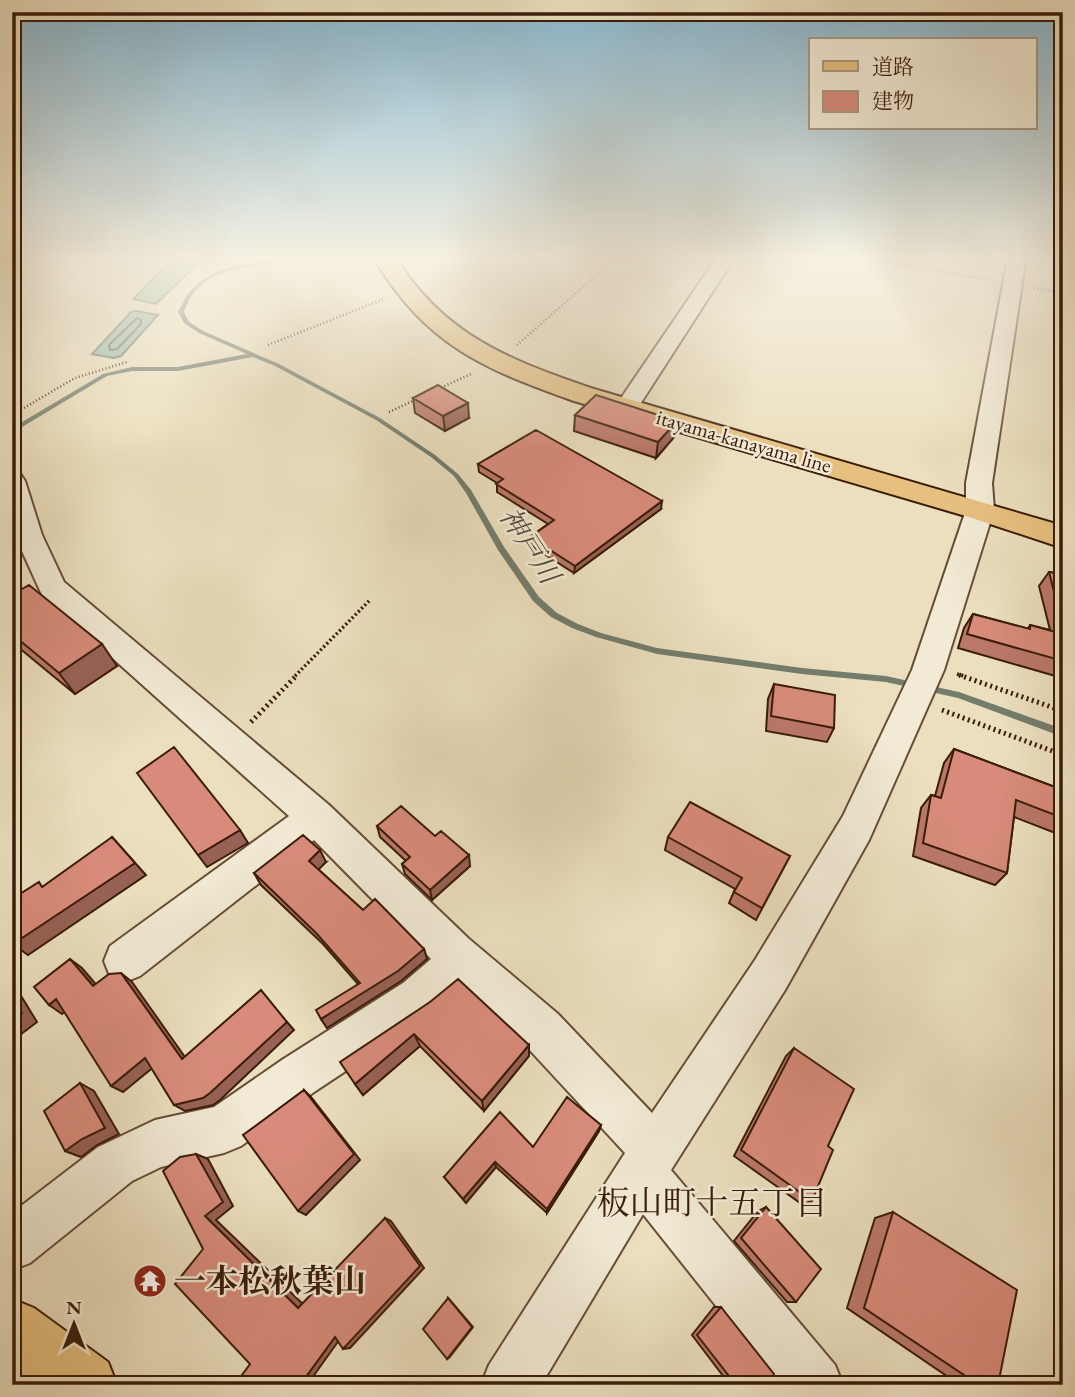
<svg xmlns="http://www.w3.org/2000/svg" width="1075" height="1397" font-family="'EB Garamond','Noto Serif JP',serif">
	<rect width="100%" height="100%" fill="#ebdfbe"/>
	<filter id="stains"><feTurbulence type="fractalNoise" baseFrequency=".00286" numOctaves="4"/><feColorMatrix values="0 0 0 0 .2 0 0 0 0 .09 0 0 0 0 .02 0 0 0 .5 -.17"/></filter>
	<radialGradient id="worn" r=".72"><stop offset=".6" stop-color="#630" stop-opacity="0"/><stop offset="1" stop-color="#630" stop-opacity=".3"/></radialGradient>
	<path fill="#99bdae" stroke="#737d6c" stroke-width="2" d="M170 262 196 265 156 304 133 299Z
		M136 311 158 315 121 356 114 358 92 354 131 312Z"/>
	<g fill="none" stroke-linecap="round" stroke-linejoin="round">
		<path stroke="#6a6c5c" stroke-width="2" d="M137 318 141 320V324L117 349 110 350 109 345Z"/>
		<path fill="#737d6c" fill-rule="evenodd" d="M288 257H298C264 270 215 261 191 297 188 301 186 307 184 312L188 321 203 331 279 364 380 418 435 455 458 474 471 490 504 547 539 597 557 613 578 624 601 633 657 648 802 668 886 676 959 692 1063 729V737L958 698 886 682 802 674 657 654 596 637 572 628 551 617 533 601 498 550 466 493 454 476 431 457 376 420 275 366 253 357 178 371H132L107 376 12 433V428L103 374 132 367H178L247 354 199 333 184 323 178 312C181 307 183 301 186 297 207 264 254 264 288 257Z"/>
		<defs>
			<path id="minor" d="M717 257H735L635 412H619L615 407Z
				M1008 257H1026L992 483 994 510 944 670 869 840 785 990 671 1170 835 1365 843 1385H779L643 1214 541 1385H481L489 1365 625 1153 526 1046 461 989 433 1013 314 1092 241 1146 224 1153 161 1167 132 1181 30 1263 12 1270V1213L98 1147 155 1120 214 1107 282 1060 403 983 431 959 314 840 140 976 125 982 110 976 104 961 110 946 289 816 42 595 12 529V473L21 475 25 481 42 535 64 582 329 805 469 939 558 1014 652 1113 755 960 843 816 912 670 966 510V483Z"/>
			<path id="major" d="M373 257H395C445 336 509 360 594 389L1063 526V548L969 517 574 401C481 368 426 345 373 257Z
				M12 1299 34 1308 108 1362 117 1385H32L12 1369Z"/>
		</defs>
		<use href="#minor" stroke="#664d36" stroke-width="4"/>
		<use href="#major" stroke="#3a1c09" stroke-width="4"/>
		<path stroke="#3a1c09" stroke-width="2.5" stroke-dasharray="1 2.5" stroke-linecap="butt" d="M857 257 991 280
			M1034 288 1063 293
			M268 345 384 299
			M517 345 617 257
			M438 389 471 374
			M389 412 417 399
			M12 415 75 378 127 362"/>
		<path stroke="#3a1c09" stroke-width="3.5" stroke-dasharray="2 2.5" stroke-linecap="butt" d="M957 674 964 676
			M295 676 370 600"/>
		<path stroke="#3a1c09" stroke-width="5" stroke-dasharray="2 3.5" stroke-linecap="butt" d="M959 675 1063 711
			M942 710 1063 755
			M251 722 297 675"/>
		<use href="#minor" fill="#f2ead5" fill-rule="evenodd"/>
		<use href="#major" fill="#e6c07f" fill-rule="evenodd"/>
	</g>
	<path fill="#ba7869" stroke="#3a1c09" stroke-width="2" d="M413 398 469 418 445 431 415 413Z
		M575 415 675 436 656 458 574 431Z
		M478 464 661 509 574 573 530 545V537L548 524 497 492V483L479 472Z
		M1049 572 1063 574V688L1060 675 1059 677 958 648 964 628 973 614 1028 629 1030 625 1050 630 1039 586Z
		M12 595 117 666 75 694 12 642Z
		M774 684 834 728 827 742 766 731 768 699Z
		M954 749 1063 790V836L1014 817 1007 873 995 885 913 856 921 808 931 795 935 796 944 763Z
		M377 826 435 836 470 866 432 900 405 874 402 864 406 861 380 837Z
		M668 837 790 856 756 920 729 903 735 889 665 850Z
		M326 862 318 869 363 910 424 949 427 959 401 981 327 1028 321 1019 358 984 323 944 261 885 254 873Z
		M430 1002 529 1045V1056L484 1111 420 1046 363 1095 355 1084Z
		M794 1048 828 1146 812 1201 803 1205 734 1156 786 1056Z
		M601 1125 599 1131 547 1213 496 1167 466 1203 444 1177Z
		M766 1207 796 1302H787L734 1241 758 1211Z
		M893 1212 998 1385H960L847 1308 875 1218Z
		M714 1307H721L767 1385H730L692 1335Z"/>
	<path fill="#976155" stroke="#3a1c09" stroke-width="2" d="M468 403 469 418 445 431 443 416Z
		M677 421 675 436 656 458 658 442Z
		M662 501 661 509 574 573 575 566Z
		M102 644 117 666 75 694 59 673Z
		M240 830 248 843 207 867 198 855Z
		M112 837 146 875 28 955 13 944Z
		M320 850 326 862 315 873 309 861Z
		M469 855 470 866 432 900 430 890Z
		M424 949 427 959 401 981 327 1028 321 1019Z
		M70 959 82 968 105 995 93 986Z
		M121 973 132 982 192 1067 182 1059Z
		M12 981 37 1022 12 1041Z
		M56 999 69 1008 62 1014 49 1005Z
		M287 1022 294 1030 220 1100 213 1105 185 1111 174 1105Z
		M414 1034 420 1046 363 1095 355 1084Z
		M529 1045V1056L484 1111 482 1101Z
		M145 1058 156 1065 123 1092 111 1086Z
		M80 1083 94 1091 119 1134 97 1145 81 1157 65 1151Z
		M304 1090 311 1097 360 1160 306 1215 298 1211Z
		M601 1125 599 1131 547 1213V1209Z
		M196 1154 208 1159 233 1206 216 1220 307 1308H298L205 1216Z
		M495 1162 496 1167 466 1203 463 1199Z
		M385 1218 391 1221 424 1268 350 1348 343 1349Z
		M448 1298 449 1299 473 1327 449 1358 447 1359Z
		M342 1336 307 1385H300L335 1337Z"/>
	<path fill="#d88b7a" stroke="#3a1c09" stroke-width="2" d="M438 385 468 403 443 416 413 398Z
		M596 395 677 421 658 442 575 415Z
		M536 430 662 501 575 566 530 537 554 520 496 484 503 479 478 464Z
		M1049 572 1063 574V627Z
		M29 585 102 644 59 673 12 634V595Z
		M973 614 1030 629V625L1063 634V661L967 634Z
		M774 684 835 695 834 728 771 716Z
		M174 747 240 830 198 855 137 773Z
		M954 749 1063 790V818L1016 800 1007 873 923 843 931 795 941 798Z
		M690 802 790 856 762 908 734 892 742 878 668 837Z
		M401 806 435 836 441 831 469 855 430 890 402 864 410 857 377 826Z
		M303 835 320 850 309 861 363 910 375 899 424 949 398 971 321 1019 316 1010 360 983 317 934 254 873Z
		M112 837 135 863 13 944 12 899 39 882 42 887Z
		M70 959 93 986 109 974 121 973 182 1059 261 990 287 1022 210 1093 203 1098 174 1105 145 1058 111 1086 56 999 49 1005 34 987Z
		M458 979 529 1045 482 1101 414 1034 355 1084 340 1062 430 1002Z
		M12 997 22 1013 12 1020Z
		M794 1048 854 1089 828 1146 833 1150 812 1201 741 1150Z
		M80 1083 105 1128 82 1139 65 1151 44 1111Z
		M304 1090 354 1154 298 1211 243 1135Z
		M567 1097 601 1125 547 1209 495 1162 463 1199 444 1177 500 1112 533 1147Z
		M196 1154 223 1202 205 1216 298 1308 385 1218 420 1266 343 1349 335 1337 300 1385H250L242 1375 250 1364 175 1284 203 1249 163 1171 180 1157Z
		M766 1207 821 1269 796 1302 741 1238Z
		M893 1212 1017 1290 998 1385H979L864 1308Z
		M448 1298 472 1327 447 1359 423 1329Z
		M721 1307 774 1374 767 1385H736L697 1335Z"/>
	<linearGradient id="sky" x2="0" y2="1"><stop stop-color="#88b8d1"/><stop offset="0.57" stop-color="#f6f1e2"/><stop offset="1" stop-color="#f6f1e2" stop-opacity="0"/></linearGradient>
	<rect width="1075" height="453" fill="url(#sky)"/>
	<defs>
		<symbol id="temple-disc" viewBox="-11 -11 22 22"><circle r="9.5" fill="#8f2418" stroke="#f2ead5"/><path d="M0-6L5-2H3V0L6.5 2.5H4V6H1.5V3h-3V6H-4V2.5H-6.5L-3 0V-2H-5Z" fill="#fff"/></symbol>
	</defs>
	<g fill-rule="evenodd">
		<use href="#temple-disc" x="131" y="1262" width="38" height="38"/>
	</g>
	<g text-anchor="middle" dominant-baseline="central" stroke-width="5" stroke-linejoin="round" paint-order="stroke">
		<g font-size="21" fill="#3a1c09" stroke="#f2ead5">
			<text transform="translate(744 441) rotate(16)">itayama-kanayama line</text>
		</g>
		<g font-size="28" font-style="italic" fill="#564c3b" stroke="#f2ead5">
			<text transform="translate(530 545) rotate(57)">神戸川</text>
		</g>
		<g font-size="32" font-weight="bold" fill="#3a1c09" stroke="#f2ead5" text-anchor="start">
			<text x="174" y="1281">一本松秋葉山</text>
		</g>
		<g font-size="33" fill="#3a1c09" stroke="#f2ead5">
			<text x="712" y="1202">板山町十五丁目</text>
		</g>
	</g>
	<rect width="1075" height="1397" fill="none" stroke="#ebdfbe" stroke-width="42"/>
	<rect x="14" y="14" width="1047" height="1369" fill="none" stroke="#3a1c09" stroke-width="3.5"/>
	<rect x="21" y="21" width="1033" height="1355" fill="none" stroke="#3a1c09" stroke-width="2"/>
	<rect x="809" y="38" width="228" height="91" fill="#f2ead5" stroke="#a89883" stroke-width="2"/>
	<rect x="823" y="61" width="35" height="10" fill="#e6c07f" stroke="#a89883" stroke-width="2"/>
	<text x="872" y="74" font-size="21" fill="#3a1c09">道路</text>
	<rect x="823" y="91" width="35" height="21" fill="#d88b7a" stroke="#a89883" stroke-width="2"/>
	<text x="872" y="108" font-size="21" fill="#3a1c09">建物</text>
	<g transform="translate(74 1324)" stroke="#f2ead5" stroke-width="5" paint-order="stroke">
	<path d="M0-5L12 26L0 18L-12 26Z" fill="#3a1c09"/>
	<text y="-10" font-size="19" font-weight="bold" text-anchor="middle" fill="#3a1c09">N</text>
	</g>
	<rect width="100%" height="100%" filter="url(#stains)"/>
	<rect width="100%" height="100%" fill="url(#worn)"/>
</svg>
